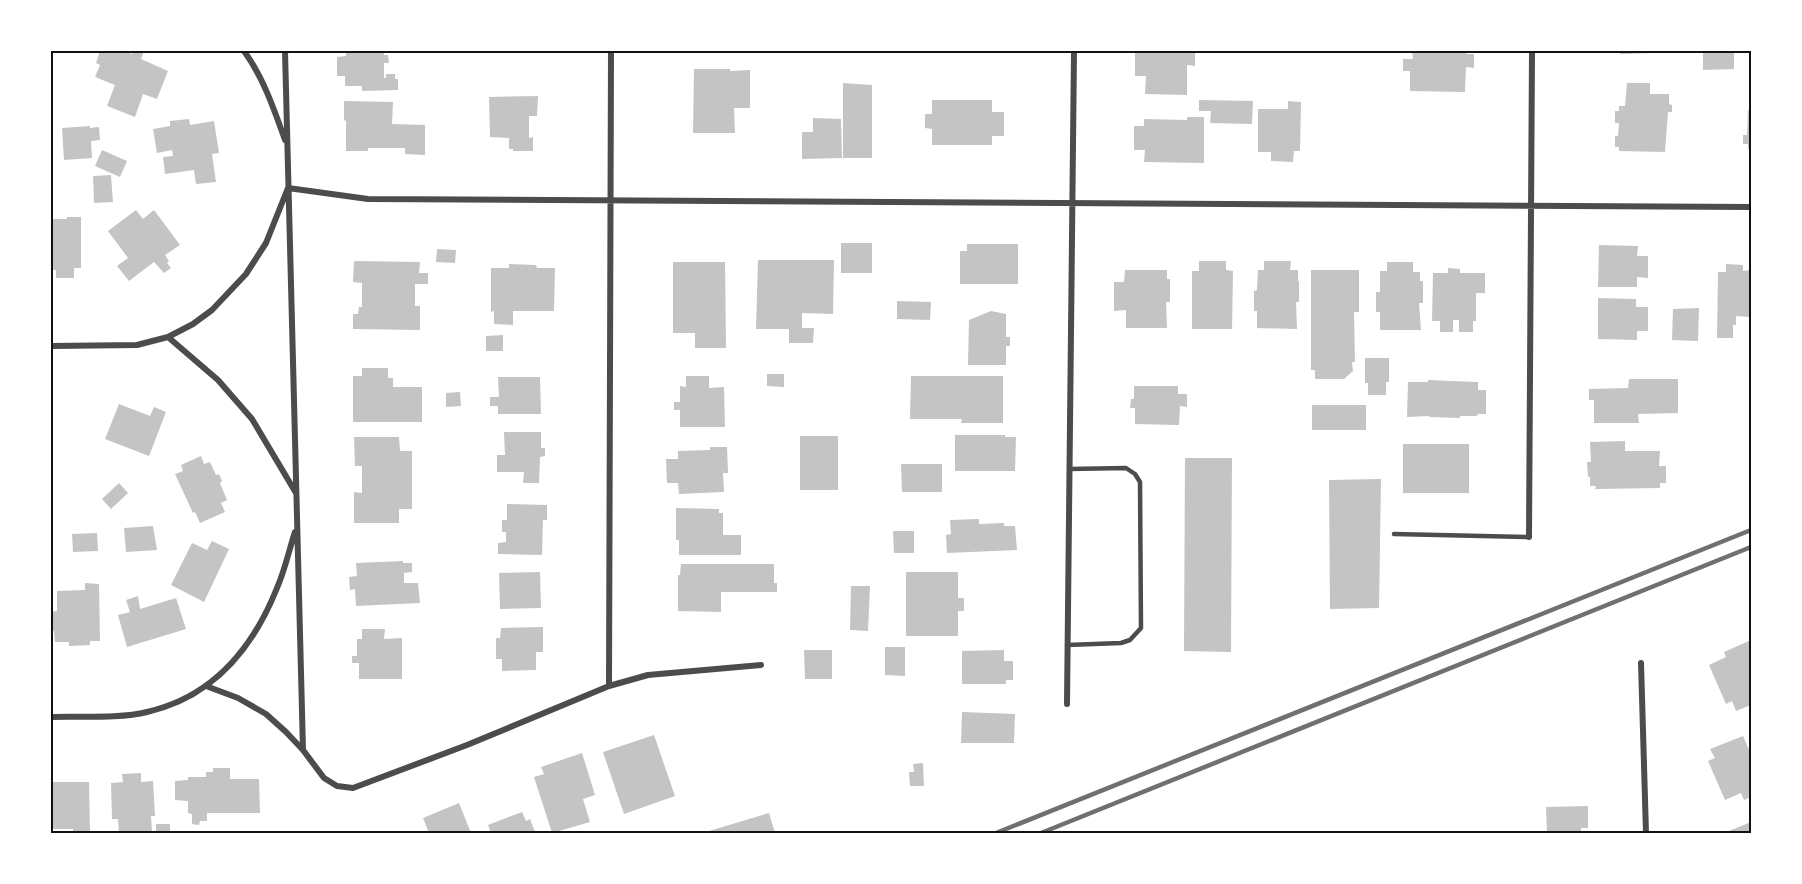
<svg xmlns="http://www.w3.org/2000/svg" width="1802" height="884" font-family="'Asap Condensed',sans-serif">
	<rect width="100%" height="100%" fill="#fff"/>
	<path fill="#c4c4c4" d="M100 51H123L132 54 133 51H144L141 59 168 71 157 99 143 94 135 117 107 106 115 85 95 77 100 65 96 63Z
		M346 51H384V55H388L389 63H384V78H386V74H395V79H398V90L362 91V86H345V76H337V57L346 56Z
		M1146 51 1187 52V53H1195V66L1187 65V95L1145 94 1146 76H1135V53H1146Z
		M1412 51H1466V54H1474V68L1466 67 1465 92 1410 91V71H1403V59H1413Z
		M1620 51H1653V53L1620 54Z
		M1703 51H1734V69L1703 70Z
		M694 69H730V71L750 70V108H734L735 133H693Z
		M843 83 872 85V158H843Z
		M1627 83H1650V94H1669V104L1672 105V112H1668L1665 152 1619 151V147H1615V136H1618L1619 123H1615V111H1619V106H1625Z
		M538 96 537 116H529V138L533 137V151H513V149H509V138L490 137 489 97Z
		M932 100H992V112H1004V136H992V145H932V129L925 128V114H932Z
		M1199 100 1253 101 1252 124 1210 123 1211 111H1199Z
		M344 101 393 102 392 124 425 125V155L405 154V148H368V151H346V121L344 120Z
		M1288 101 1301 102 1300 151H1294L1293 162 1271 161V152H1258V109H1288Z
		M1748 110H1751V149H1748V144H1743V135H1747Z
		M1187 117H1204V163L1144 162 1145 150H1134V126H1144V119L1187 120Z
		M813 118 841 119 842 158 802 159V132H813Z
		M189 119 190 125 214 121 219 153 212 154 216 182 196 184 194 170 165 174 163 157 173 156 172 150 157 153 153 129 170 126V121Z
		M90 126V128L99 127 100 140 91 141 92 158 64 160 62 128Z
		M102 150 127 161 120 177 95 166Z
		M111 175 113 202 94 203 93 176Z
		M136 210 143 219 154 210 180 245 165 255 169 261 167 263 171 268 164 273 154 262 129 281 117 266 128 258 108 231Z
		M67 217H81V268H74V278H56V270H51V219H67Z
		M841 243H872V273H841Z
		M967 244H1018V284H960V251H967Z
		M1599 245 1638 246 1637 256H1648V278L1637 277V287H1598Z
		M437 249 456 250 455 263 436 262Z
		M758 260H834L833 314 802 313V328H814L813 343H789V329H756Z
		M354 261 420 262 419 273H428V284H415V306H420V330L353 329V314H358L359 307H362V283L353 282Z
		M1199 261H1226V270L1233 271 1232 329H1192V271H1199Z
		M1264 261H1291L1290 270H1298V281H1299V302H1296L1297 329 1257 328V311H1254V291L1257 290 1258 270H1264Z
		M673 262H725L726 348H695V333H673Z
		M1387 262H1413V272H1420V281H1423V303H1419L1421 330H1380V312H1376V292H1380V271H1387Z
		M509 264 536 265 537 268H555L554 311H513V325L494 324V311L491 312V268H509Z
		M1726 264 1743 265V271L1751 270V317L1736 316V325H1733V338H1717L1718 272H1726Z
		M1448 268 1460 269V273H1485V293H1476V321H1473V332H1459V320H1453V332H1440V321H1432L1433 273H1448Z
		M1125 270H1167V279H1170V302H1166L1167 328H1126V310L1114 311V282H1124Z
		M1311 270H1359V312H1354L1355 362H1352L1353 371 1344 379H1315V370H1311Z
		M1598 298 1636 299V307H1648V331H1637V340L1598 339Z
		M897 301 931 302 930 320 897 319Z
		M1699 308 1698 341 1672 340 1673 309Z
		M991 311 1006 314V337H1010V346H1006V365H968L969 320Z
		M503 335V351H486V336Z
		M1365 358H1389V382H1386V395H1368V383H1365Z
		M362 368H388V378H393V387H422V422H353V376H362Z
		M767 374H784V387L767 386Z
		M686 376H709V388L724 387 725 427H680V410H674V402H680V386L686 387Z
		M911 376H1003V423H961L962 419H910Z
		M498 377H540L541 414H498V406H490V397H499Z
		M1629 379H1678V413L1638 414 1639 423H1594V400H1589V389L1628 388Z
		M1428 380 1478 382V390H1486V414H1478L1477 416H1460V418L1429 417V416L1407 417 1408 382H1428Z
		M1134 386H1178V394H1187V407L1180 406 1179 425 1135 424V408H1130L1131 399H1134Z
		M460 392 461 406 446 407V393Z
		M119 404 150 416 154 407 166 412 149 456 105 439Z
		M1312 405H1366V430H1312Z
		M504 432H541V448H545V456L540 457 539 483H523L524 472H497V455H505Z
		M955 435H1005V437H1016L1015 471H955Z
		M800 436H838V490H800Z
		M354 437H399L400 451H412V509H399V523H354V492L362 493V466H355Z
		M1625 441V451H1660L1659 466H1666V483H1660V488L1595 489 1596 486H1590V477H1588L1587 462H1591L1590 442Z
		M1403 444H1469V493H1403Z
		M710 447H727L728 473H723L724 492 679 494 678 483H667L666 459H678V451L710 450Z
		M201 456 204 464 210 462 216 475 219 474 222 481 220 483 227 500 221 503 225 512 200 523 195 512 193 513 175 474 183 471 181 465Z
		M1185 458H1232L1231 652 1184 651Z
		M901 464H942V492H902Z
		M1381 479 1379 608 1330 609 1329 480Z
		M119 483 128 493 111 509 102 499Z
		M507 504 547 505V520H543L542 555 498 554V543L506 542V532H502V520H507Z
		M676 508 719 509V513H723V535H741V555H679V540H676Z
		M979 519V524L1004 523V526H1015L1017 550 947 553 946 535 951 534 950 520Z
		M153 526 157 550 126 552 124 528Z
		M893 531H914V553H894Z
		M97 533 98 551 73 552 72 534Z
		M212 541 229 549 204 602 171 585 192 543 207 550Z
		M403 561V563H412V572L404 573V583H418L420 603 356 606 355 589 350 590 349 577 357 576 356 563Z
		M681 564H774V583H777V592H721V612L678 611V575H680Z
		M540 572 541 608 500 609 499 573Z
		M906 572H958V598H964V611H958V636H906Z
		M85 583 99 584 100 641H90V645L69 646V642H55L54 631H51V612L57 611V591L85 590Z
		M851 586H870L868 631 850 630Z
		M138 596 140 609 176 598 186 629 127 647 118 615 130 612 126 600Z
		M543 627V652H536V670L502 671V659H496V638H500L501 628Z
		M362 629H385L384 639 402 638V679H359V663H352V656H357V639H362Z
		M1751 640V705L1736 711 1732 701 1726 704 1709 665 1726 657 1724 652Z
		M885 647H905V676L885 675Z
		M804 650H832V679H805Z
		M1004 650V661H1013V680H1006V684H962V651Z
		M962 712 1015 714 1014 743H961Z
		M654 735 675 796 624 814 603 752Z
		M1743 736 1751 754V797L1744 800 1741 793 1725 800 1708 761 1715 758 1710 749Z
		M582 753 595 795 583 799 590 822 552 833 534 777 544 774 541 767Z
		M923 763 924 786H910L909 772H914L913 764Z
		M213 768H230V779H259L260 813H207V821H200L199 825 192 824V814L188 813V801L175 800V781L188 780V777H206V772H213Z
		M141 773V782L153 781 155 816H151L152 832 119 833 118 819H112L111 783 123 782 122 774Z
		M51 782H89L90 832 73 833V829H51Z
		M459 803 471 833H429L423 818Z
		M1588 806V828H1581V833H1547L1546 807Z
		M522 812 526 821 530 819 535 832 491 833 488 825Z
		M769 813 775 833H710L709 831Z
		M1751 822V833H1724Z
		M156 824H170V833H156Z"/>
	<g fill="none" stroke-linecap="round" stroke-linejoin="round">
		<path stroke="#4c4c4c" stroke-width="4.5" d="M1394 534 1529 537
			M1067 645 1121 643 1130 640 1141 628 1140 482 1135 474 1126 468 1069 469"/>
		<path stroke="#4c4c4c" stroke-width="6" d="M244 51C263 77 274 109 285 140
			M285 51 303 750
			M168 337 218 380 252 419 296 493
			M51 346 137 345 168 337 193 324 212 310 246 274 266 243 288 188 368 199 1751 207
			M1529 537 1532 51
			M1641 663 1646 833
			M206 686 238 698 266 714 286 732 303 750 324 778 337 786 353 788 467 745 609 686 648 675 761 665
			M609 686 611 51
			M1067 704 1074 51
			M51 717C79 716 120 719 147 712 213 697 253 648 277 588 285 570 289 550 295 532"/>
		<path stroke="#707070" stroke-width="4.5" d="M996 833 1751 530
			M1041 833 1751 547"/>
	</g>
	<rect width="1802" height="884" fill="none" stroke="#ffffff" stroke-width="105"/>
	<rect x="52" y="52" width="1698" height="780" fill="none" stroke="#111" stroke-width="2"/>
</svg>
